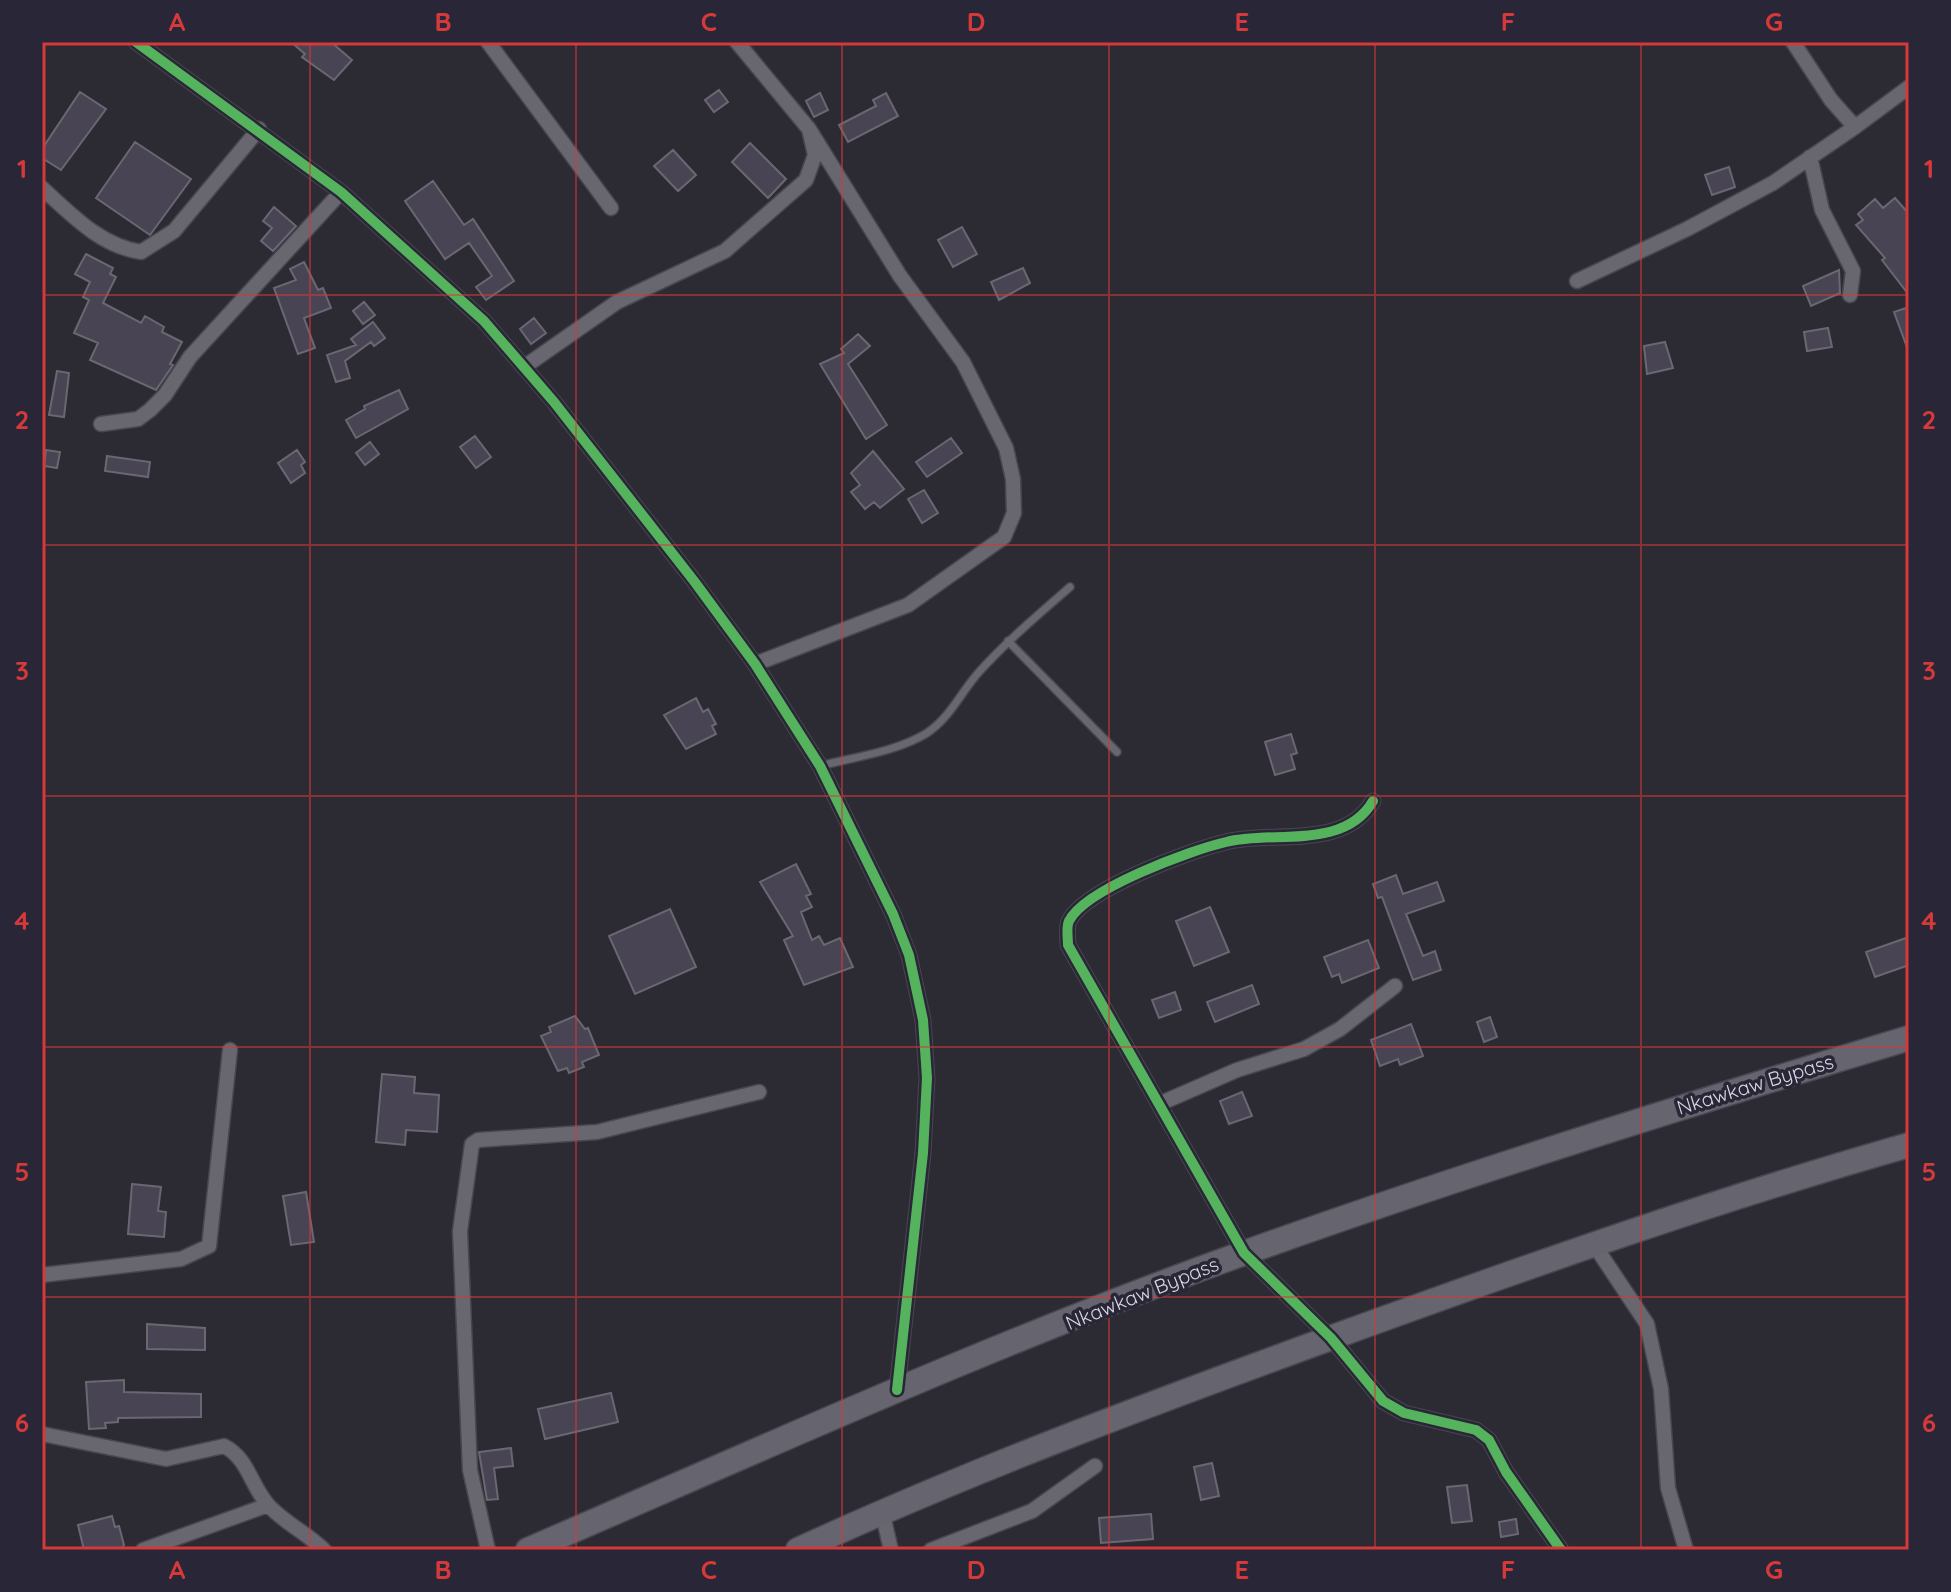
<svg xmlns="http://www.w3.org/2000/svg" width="1951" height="1592" font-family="Quicksand,sans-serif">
	<rect width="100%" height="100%" fill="#2c2a33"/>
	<path fill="#484453" stroke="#696870" stroke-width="2" d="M291 42H331L352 60 334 80 302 57 305 54Z
		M719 90 728 102 714 112 705 100Z
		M80 92 106 109 61 170 42 158V149Z
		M820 93 828 110 814 117 806 101Z
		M886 93 898 116 848 142 839 125 876 106 873 100Z
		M135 142 191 179 150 235 96 198Z
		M750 143 786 179 768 198 732 162Z
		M673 150 696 175 678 191 654 166Z
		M1729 167 1735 187 1712 195 1705 175Z
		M433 181 464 225 473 219 514 281 486 300 476 287 492 276 469 243 445 259 405 201Z
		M1895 198 1909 214V295L1882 260 1885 258 1856 225 1863 220 1858 214 1875 199 1883 208Z
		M274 207 296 226 273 251 261 241 272 228 263 221Z
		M962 227 977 254 953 267 938 240Z
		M86 254 113 268 110 274 116 277 103 303 141 323 145 316 164 327 162 332 182 342 170 364 173 365 156 390 90 360 98 343 74 333 89 300 83 297 90 282 75 274Z
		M304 262 318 290 323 288 331 308 304 318 315 348 298 354 274 288 296 280 290 269Z
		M1023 268 1030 283 999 300 991 282Z
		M1839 270 1840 293 1811 306 1803 286Z
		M364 302 375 315 363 324 353 311Z
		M1909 307V349L1908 350 1894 312Z
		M534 318 546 333 531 344 520 329Z
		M373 322 385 338 374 346 371 342 345 361 350 378 336 382 327 355 356 345 351 339Z
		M1828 328 1832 347 1807 351 1804 332Z
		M858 334 870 346 848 364 887 425 866 439 820 364 844 353 841 349Z
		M1665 342 1673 368 1647 374 1644 346Z
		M57 371 69 373 64 417 49 415Z
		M399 390 408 409 356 438 346 420 365 409 364 406Z
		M475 436 491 457 476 468 460 447Z
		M951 438 962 453 927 477 916 462Z
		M370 442 379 454 365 465 356 453Z
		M46 450 60 452 57 468 44 466Z
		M297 450 305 462 301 465 305 473 291 483 278 463Z
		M873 451 904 489 880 508 874 502 865 509 851 492 860 485 851 473Z
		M107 456 150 462 148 477 105 471Z
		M924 490 938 513 922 523 908 499Z
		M696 698 703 712 708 709 716 724 712 726 716 734 686 749 664 715Z
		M1291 734 1297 753 1291 755 1295 769 1275 775 1265 742Z
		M796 864 811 894 806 896 812 907 801 912 812 940 819 936 824 945 840 938 853 967 804 985 784 940 793 936 760 882Z
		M1396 875 1403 894 1437 882 1444 901 1406 914 1423 956 1435 951 1441 970 1413 980 1382 897 1378 898 1373 884Z
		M1210 907 1229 952 1194 966 1176 921Z
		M670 909 696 967 635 994 609 936Z
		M1909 937V965L1875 977 1866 952Z
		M1368 940 1379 968 1342 983 1339 974 1332 977 1324 957Z
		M1252 985 1259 1004 1215 1022 1207 1002Z
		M1175 992 1181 1010 1159 1018 1152 1000Z
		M575 1016 585 1029 588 1028 599 1055 582 1062 584 1067 569 1073 567 1068 558 1071 541 1036 551 1032 549 1027Z
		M1490 1017 1497 1037 1484 1042 1477 1022Z
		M1411 1024 1423 1056 1400 1065 1398 1059 1380 1066 1371 1040Z
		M382 1074 415 1077 414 1093 439 1095 437 1132 406 1130 405 1145 376 1142Z
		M1242 1092 1252 1116 1229 1124 1220 1101Z
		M132 1184 161 1187 158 1211 166 1212 164 1237 128 1234Z
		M306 1192 314 1242 291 1245 283 1196Z
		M147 1324 205 1328V1350L147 1349Z
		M124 1380V1392L201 1394V1417L118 1418V1422L105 1423 106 1428 89 1429 86 1382Z
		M611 1393 618 1422 545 1439 538 1409Z
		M511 1448 513 1466 494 1468 498 1499 487 1500 479 1452Z
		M1212 1463 1219 1496 1201 1500 1194 1467Z
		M1467 1485 1472 1521 1452 1523 1447 1487Z
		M1151 1514 1153 1539 1101 1543 1099 1518Z
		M112 1516 115 1527 119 1526 124 1545 121 1550H84L78 1525Z
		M1516 1519 1518 1534 1501 1537 1499 1522Z"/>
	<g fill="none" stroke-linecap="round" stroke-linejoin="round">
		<defs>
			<path id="service" d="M1008 641 1117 752
				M820 766C854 757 896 752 927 733 950 718 961 692 979 672 1007 641 1039 614 1070 587"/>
			<path id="minor" d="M136 42 341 192 484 321 554 402 694 581 755 664 820 766 893 914 909 955 923 1020 927 1078 923 1153 897 1390
				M488 42 611 208
				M1793 42 1831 100 1855 127 1909 87
				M1810 157 1822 210 1853 271 1850 295
				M42 188C71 214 100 246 141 252L174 231 259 129
				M1577 281 1687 229 1773 183 1855 127
				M524 367 617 302 725 251 806 180 815 155 809 129 737 42
				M101 424 138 419 150 410 165 395 190 357 341 192
				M755 664 908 605 1004 537 1014 513 1013 479 1006 448 963 362 900 276 809 129
				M1373 801C1344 851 1272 830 1226 842 1191 850 1085 889 1069 921 1066 927 1068 938 1068 945L1244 1253 1331 1338 1383 1401 1404 1413 1476 1430 1489 1440 1506 1472 1561 1550
				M1159 1104 1237 1070 1304 1049 1340 1029 1395 986
				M1593 1243 1647 1324 1661 1389 1668 1488 1686 1550
				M42 1275 181 1259 209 1246 230 1050
				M42 1434 166 1459 224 1446C249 1459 251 1487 269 1506 285 1523 308 1534 324 1550
				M882 1511 891 1550
				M143 1550 268 1505
				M488 1550 470 1470 460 1231 472 1144 478 1140 597 1132 759 1092
				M931 1550 1032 1511 1095 1466"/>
			<path id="trunk" d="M528 1550C766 1447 1003 1339 1247 1252 1465 1174 1687 1105 1909 1038
				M798 1550C974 1469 1155 1402 1336 1336 1526 1267 1715 1200 1909 1145"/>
		</defs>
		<use href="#service" stroke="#48464e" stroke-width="10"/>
		<use href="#minor" stroke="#48464e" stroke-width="17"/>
		<use href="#trunk" stroke="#48464e" stroke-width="27"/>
		<use href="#service" stroke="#68666e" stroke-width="7"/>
		<use href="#minor" stroke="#68666e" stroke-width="14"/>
		<use href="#trunk" stroke="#66646e" stroke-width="24"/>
		<defs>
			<path id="cycleway" d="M136 42 341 192 484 321 554 402 694 581 755 664 820 766 893 914 909 955 923 1020 927 1078 923 1153 897 1390
				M1373 801C1344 851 1272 830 1226 842 1191 850 1085 889 1069 921 1066 927 1068 938 1068 945L1244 1253 1331 1338 1383 1401 1404 1413 1476 1430 1489 1440 1506 1472 1561 1550"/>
		</defs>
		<use href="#cycleway" stroke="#292637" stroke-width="15"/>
		<use href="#cycleway" stroke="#56b35d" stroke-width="10"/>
	</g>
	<path fill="none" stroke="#d6393a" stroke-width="2" stroke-opacity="0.55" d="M310 42V1550M576 42V1550M842 42V1550M1109 42V1550M1375 42V1550M1641 42V1550M42 295H1909M42 545H1909M42 796H1909M42 1047H1909M42 1297H1909"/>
	<g text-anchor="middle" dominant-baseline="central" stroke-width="7" stroke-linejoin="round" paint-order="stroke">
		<g font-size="20" fill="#d8d6e1" stroke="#292637">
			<text transform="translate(1755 1084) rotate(-17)">Nkawkaw Bypass</text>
			<text transform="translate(1142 1293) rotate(-22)">Nkawkaw Bypass</text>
		</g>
	</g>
	<rect width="1951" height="1592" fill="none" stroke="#292637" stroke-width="88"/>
	<rect x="44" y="44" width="1863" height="1504" fill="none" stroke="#d6393a" stroke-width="3"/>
	<g font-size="26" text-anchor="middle" font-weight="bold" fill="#d6393a">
		<text x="177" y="31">A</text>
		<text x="443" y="31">B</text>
		<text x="709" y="31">C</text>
		<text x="976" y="31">D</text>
		<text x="1242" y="31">E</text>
		<text x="1508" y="31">F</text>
		<text x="1774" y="31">G</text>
		<text x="22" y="178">1</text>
		<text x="1929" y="178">1</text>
		<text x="22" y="429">2</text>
		<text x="1929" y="429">2</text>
		<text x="22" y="680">3</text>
		<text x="1929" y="680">3</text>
		<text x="22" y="930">4</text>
		<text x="1929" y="930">4</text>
		<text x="22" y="1181">5</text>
		<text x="1929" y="1181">5</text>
		<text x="22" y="1432">6</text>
		<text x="1929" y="1432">6</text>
		<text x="177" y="1579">A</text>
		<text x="443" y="1579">B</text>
		<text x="709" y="1579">C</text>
		<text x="976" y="1579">D</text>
		<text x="1242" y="1579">E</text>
		<text x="1508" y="1579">F</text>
		<text x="1774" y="1579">G</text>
	</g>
</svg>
